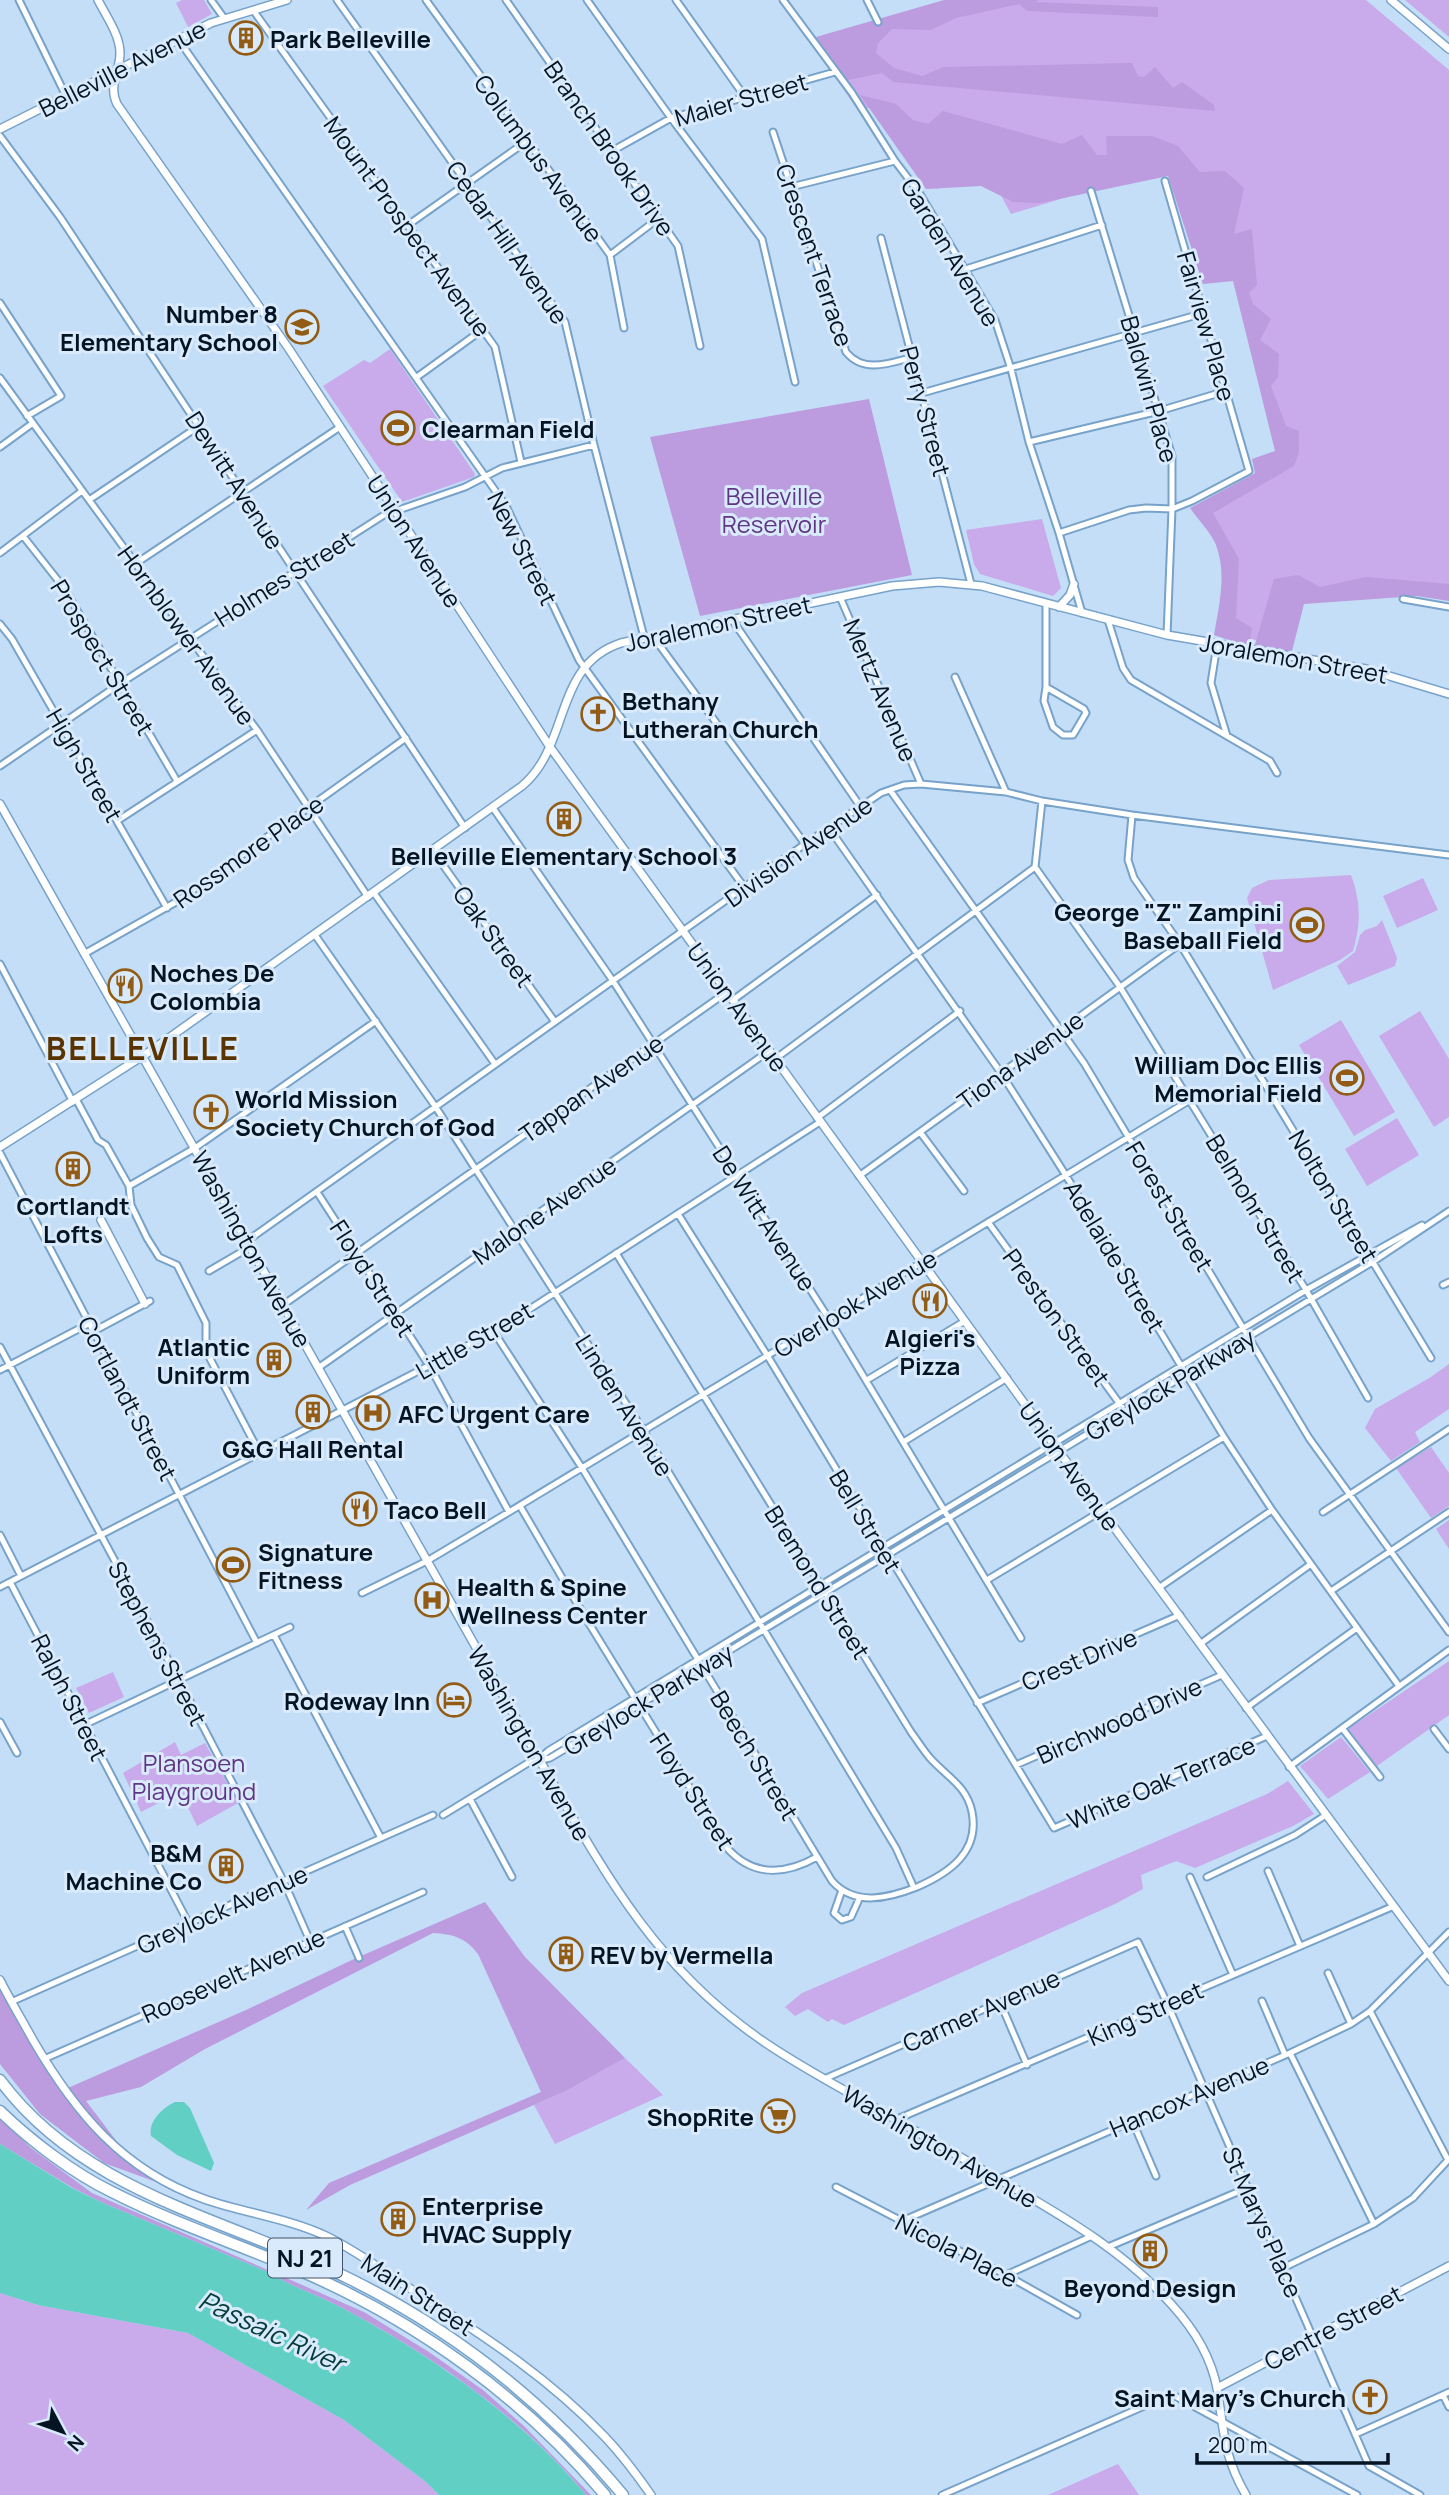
<svg xmlns="http://www.w3.org/2000/svg" width="1449" height="2495" font-family="Manrope,sans-serif">
	<rect width="100%" height="100%" fill="#c4def7"/>
	<path fill="#c9aaea" d="M182 0H204L212 14 188 27 176 3Z
		M958 0H1366L1449 70V587L1319 590 1297 578 1292 645 1221 635 1230 563 1197 506 1258 474 1281 452 1233 269 1169 166 1011 214 990 175 936 189 885 107 857 109 810 41Z
		M1405 0H1449V37Z
		M390 349 475 474 474 477 402 502 323 386 364 360 370 363Z
		M1042 519 1061 588 1053 596 980 574 974 564 966 530Z
		M1351 875C1361 901 1361 925 1353 951L1340 960 1273 990 1247 898 1252 888 1269 880Z
		M1423 878 1438 910 1397 928 1383 896Z
		M1382 920 1397 958 1395 966 1348 985 1337 966 1355 952 1360 935 1365 930 1377 926Z
		M1420 1011 1449 1059V1117L1434 1127 1379 1036Z
		M1341 1020 1395 1112 1354 1136 1299 1045Z
		M1397 1118 1419 1155 1367 1186 1345 1149Z
		M1449 1364V1409L1415 1432 1420 1442 1391 1461 1365 1428 1375 1409 1431 1377Z
		M1431 1447 1449 1473V1506L1431 1518 1396 1468Z
		M1449 1520V1549L1436 1529Z
		M1449 1661V1715L1377 1766 1348 1729Z
		M113 1672 124 1697 89 1713 76 1688Z
		M1341 1737 1370 1772 1328 1799 1300 1766Z
		M175 1742 181 1755 205 1743 238 1803 197 1826 183 1797 174 1795 141 1812 123 1773Z
		M1288 1781 1314 1814 1293 1826 1195 1868 1176 1861 1141 1875 1143 1889 1115 1904 844 2025 832 2019 828 2022 808 2009 795 2016 785 2007 802 1993 1267 1794Z
		M625 2058 663 2095 555 2144 534 2105 566 2091Z
		M0 2293 38 2305 188 2333 344 2420 426 2482 439 2495H0Z
		M1118 2464 1139 2495H1048Z"/>
	<path fill="#bc9bdf" d="M944 0H1039L1035 2 1158 7V17L1027 11 1019 4 956 18 931 30 892 29 878 43 876 53 894 68 922 76 944 67 1132 63 1138 76 1144 77 1155 67 1173 88 1182 82 1214 105 1215 111 893 82 882 73 848 80 816 37Z
		M860 95 896 104 913 120 928 124 943 111 1062 144 1082 135 1097 155H1107L1106 136H1152L1178 146 1200 172 1225 171 1244 188 1234 234 1252 229 1257 285 1249 293 1253 304 1271 319 1260 340 1279 354 1278 377 1271 386 1286 426 1299 431V452L1294 466 1213 513 1239 559 1236 618 1252 628 1249 647 1214 635C1219 605 1227 574 1216 545 1211 532 1198 520 1190 508L1255 473 1252 459 1275 451 1233 281 1203 284 1168 176 1040 203 1013 202 981 186 926 189Z
		M869 399 912 575 700 616 650 437Z
		M1298 575 1320 587 1366 577 1449 584V601L1417 596 1304 604 1292 651 1254 648 1274 579Z
		M485 1902 525 1957 625 2058 566 2091 350 2185 306 2210 329 2183 541 2092 478 1954C466 1938 453 1934 433 1933L205 2049 141 2087 86 2101 121 2147 161 2180 159 2183 104 2163 40 2114 0 2064V1984L61 2091 246 2010 354 1959Z
		M0 2118 31 2148 92 2193 364 2312 429 2352 483 2390 525 2427 591 2495H586C524 2418 427 2352 340 2307 316 2294 291 2287 268 2272L103 2203 73 2188 0 2144Z"/>
	<path fill="#62cfc4" d="M175 2102H184L190 2108 214 2163 211 2171 177 2155 151 2136C148 2122 162 2108 175 2102Z
		M0 2144 72 2188 103 2203 268 2272C291 2287 316 2294 340 2307 427 2352 524 2419 586 2495H439L426 2482 344 2420 188 2333 38 2305 0 2293Z"/>
	<g fill="none" stroke-linecap="round" stroke-linejoin="round">
		<defs>
			<path id="street" d="M19 0 66 96
				M211 0 224 18
				M337 0 565 322 594 445 644 637
				M426 0 610 255 624 328
				M506 0 678 246 700 346
				M587 0 671 118 762 239 795 382
				M676 0 745 97
				M783 0 852 93 895 161 920 194 995 320 1011 369 1029 442 1059 533 1082 613
				M867 0 878 22
				M253 10 495 347 521 462
				M178 39 506 506 579 660 744 887
				M773 132 846 352C864 374 890 363 913 357
				M0 136 60 217 465 828
				M612 151 671 118 835 72
				M791 187 895 161
				M1091 191 1172 456V509L1167 635
				M408 225 527 141
				M881 238 971 584
				M610 255 659 218
				M966 269 1102 225
				M0 303 61 396 27 416
				M417 377 482 330
				M0 378 257 730 368 897
				M922 393 1204 313
				M1029 442 1159 411 1226 391
				M0 447 33 423
				M89 500 199 426
				M1059 533 1129 510 1146 508 1172 509 1192 501 1249 471 1165 181
				M23 536 64 588 177 781
				M0 553 82 491
				M135 564 340 427
				M840 597 921 784
				M1403 599 1449 607
				M731 618 860 806
				M1108 620 1123 668 1131 680 1270 761 1277 773
				M0 624 12 639 167 908
				M652 635 805 844
				M1217 645 1211 683 1227 736
				M955 677 1006 792
				M1046 687 1084 709 1086 713 1073 735H1063L1053 727 1044 701 1046 687V603
				M0 766 121 683 384 515 465 487 502 468 594 445
				M890 790 1084 1063 1309 1438 1449 1632
				M1042 801 1035 867 1120 987 1306 1290 1368 1398
				M493 808 613 981 829 1319 1021 1638
				M1132 815 1128 860 1134 878 1180 944 1431 1358
				M117 821 257 730
				M829 828 1001 1073 1065 1174 1224 1437 1272 1510 1399 1686
				M433 851 555 1022
				M374 893 495 1064
				M315 935 435 1106 643 1430 896 1848 914 1888
				M84 954 176 902 406 738
				M0 964 73 1102
				M733 1000 877 895
				M775 1059 1035 867
				M76 1099 98 1140 106 1145 129 1186 195 1148 376 1021
				M817 1118 960 1011
				M920 1132 964 1191
				M0 1153 257 1643
				M859 1176 1180 944
				M129 1186 131 1205 147 1238 159 1257 177 1265 206 1323V1351L259 1452
				M317 1192 430 1367 509 1512
				M678 1214 767 1355 1054 1828 1267 1736
				M988 1222 1122 1407
				M247 1241 805 844 881 793 904 785 921 784 1006 792 1042 801 1132 815 1449 855
				M209 1271 250 1247
				M1443 1285 1449 1282
				M283 1305 727 992
				M94 1331 150 1301
				M494 1332 582 1468 832 1881C855 1907 889 1898 917 1887 949 1873 980 1852 972 1812 967 1786 946 1776 930 1758 923 1750 917 1740 911 1732L616 1253
				M0 1347 182 1686 284 1882 310 1941
				M318 1368 769 1051
				M0 1370 90 1323
				M867 1380 965 1321
				M905 1441 1007 1378
				M520 1506 585 1617 727 1848C753 1877 785 1875 817 1857
				M1323 1512 1449 1429
				M0 1535 21 1576
				M987 1580 1224 1437
				M10 1582 189 1924
				M0 1587 494 1332 820 1122
				M1160 1587 1272 1510
				M1331 1591 1449 1512
				M362 1593 427 1561 509 1512 1190 1100
				M274 1635 381 1838
				M1200 1644 1311 1564
				M977 1703 1180 1615
				M1246 1708 1357 1628
				M0 1722 17 1753
				M84 1725 290 1627
				M1342 1728 1380 1777
				M1434 1729 1449 1749
				M539 1759 548 1751 1306 1290 1422 1225
				M1016 1765 1222 1675
				M1289 1767 1449 1650
				M470 1799 512 1877
				M443 1815 528 1763 550 1758 639 1705 1374 1261 1449 1211
				M1268 1871 1300 1946
				M1190 1877 1233 1975
				M1207 1877 1295 1835 1326 1815
				M842 1890 834 1913 842 1920 851 1917 860 1897
				M345 1926 359 1958
				M1328 1973 1351 2024
				M1262 2001 1285 2055
				M11 2002 433 1815
				M1000 2002 1027 2065
				M1370 2011 1448 2160
				M1290 2053 1374 2224
				M44 2059 423 1892
				M824 2079 1138 1942 1167 2003 1369 2466 1420 2495
				M895 2120 1394 1906
				M1132 2120 1156 2176
				M836 2187 1006 2275 1077 2315
				M902 2221 1290 2053 1351 2024 1370 2011 1449 1932
				M1108 2247 1247 2188
				M1283 2268 1374 2224 1413 2198 1449 2159
				M1006 2275 1092 2236
				M1443 2395 1449 2407
				M1356 2434 1449 2392
				M942 2495 1149 2404 1173 2395 1357 2495"/>
			<path id="secondary" d="M98 0C106 16 120 35 120 53 120 72 108 85 117 104L289 349 550 747 1102 1511 1449 1981
				M1391 0 1449 49
				M0 129 211 23 287 0
				M1059 607 1070 595 1074 584
				M0 804 539 1759C602 1868 651 1962 757 2037 792 2062 830 2082 867 2103 916 2131 965 2160 1014 2188 1071 2221 1128 2255 1172 2305 1193 2328 1211 2357 1217 2388 1224 2430 1223 2456 1246 2495
				M0 1147 152 1050 522 786C571 745 553 665 621 643L892 586 939 582 982 586 1167 635 1366 669 1449 694
				M101 1220 145 1304
				M0 1980C10 2000 22 2020 33 2040 75 2112 122 2170 204 2199 244 2213 287 2218 326 2236 359 2252 389 2275 420 2295 486 2337 551 2380 605 2437 622 2455 637 2475 651 2495
				M1217 2388 1449 2266"/>
			<path id="highway" d="M0 2080C84 2194 230 2219 350 2279 455 2331 548 2405 623 2495
				M0 2111C31 2141 73 2173 112 2192 173 2223 240 2245 303 2272 418 2322 525 2399 605 2495"/>
		</defs>
		<use href="#street" stroke="#77a2c9" stroke-width="9"/>
		<use href="#secondary" stroke="#77a2c9" stroke-width="10"/>
		<use href="#highway" stroke="#77a2c9" stroke-width="13"/>
		<use href="#street" stroke="#fff" stroke-width="5"/>
		<use href="#secondary" stroke="#fff" stroke-width="7"/>
		<use href="#highway" stroke="#fff" stroke-width="10"/>
	</g>
	<defs>
		<symbol id="building-ring" viewBox="-11 -11 22 22"><circle r="9.5" fill="#d8eafb" stroke="#935c15" stroke-width="1.5"/><path d="M-4-6H4V6H1V3H-1V6H-4ZM-2.5-4.3h1.7v1.8h-1.7ZM.8-4.3h1.7v1.8H.8ZM-2.5-1h1.7V.8h-1.7ZM.8-1h1.7V.8H.8Z" fill="#935c15"/></symbol>
		<symbol id="school-ring" viewBox="-11 -11 22 22"><circle r="9.5" fill="#d8eafb" stroke="#935c15" stroke-width="1.5"/><path d="M0-5L7-2L0 1L-7-2ZM-4 1L0 2.5L4 1V4Q0 6-4 4Z" fill="#935c15"/></symbol>
		<symbol id="stadium-ring" viewBox="-11 -11 22 22"><circle r="9.5" fill="#d8eafb" stroke="#935c15" stroke-width="1.5"/><path d="M0-5a6.5 5 0 1 0 0 10a6.5 5 0 1 0 0-10ZM-3.5-1.8h7v3.6h-7Z" fill="#935c15"/></symbol>
		<symbol id="church-ring" viewBox="-11 -11 22 22"><circle r="9.5" fill="#d8eafb" stroke="#935c15" stroke-width="1.5"/><path d="M-1.2-6h2.4v3.5h3.3v2.4h-3.3V6h-2.4V-.1h-3.3v-2.4h3.3Z" fill="#935c15"/></symbol>
		<symbol id="restaurant-ring" viewBox="-11 -11 22 22"><circle r="9.5" fill="#d8eafb" stroke="#935c15" stroke-width="1.5"/><path d="M-5-6h1v4h1v-4h1v4h1v-4h1v5L-1.5 .5V6h-2V.5L-5-1ZM5-6V6H3V1.5H1.5Q1.5-4 5-6Z" fill="#935c15"/></symbol>
		<symbol id="hospital-ring" viewBox="-11 -11 22 22"><circle r="9.5" fill="#d8eafb" stroke="#935c15" stroke-width="1.5"/><path d="M-5-5h3v3.5h4V-5h3V5h-3V1.5h-4V5h-3Z" fill="#935c15"/></symbol>
		<symbol id="hotel-ring" viewBox="-11 -11 22 22"><circle r="9.5" fill="#d8eafb" stroke="#935c15" stroke-width="1.5"/><path d="M-6-4.5h1.5V1H6V5H4.5V3h-9V5H-6ZM-4 0a1.8 1.8 0 1 1 3.6 0ZM.5 0V-2.5h3Q6-2.5 6 0Z" fill="#935c15"/></symbol>
		<symbol id="supermarket-ring" viewBox="-11 -11 22 22"><circle r="9.5" fill="#d8eafb" stroke="#935c15" stroke-width="1.5"/><path d="M-6-5.5h2.5l.6 2H6L4.5 2H-2.5L-4.4-4H-6ZM-1.5 3.2a1.3 1.3 0 1 0 .1 0ZM3 3.2a1.3 1.3 0 1 0 .1 0Z" fill="#935c15"/></symbol>
	</defs>
	<g fill-rule="evenodd">
		<use href="#building-ring" x="227" y="19" width="38" height="38"/>
		<use href="#school-ring" x="283" y="308" width="38" height="38"/>
		<use href="#stadium-ring" x="379" y="409" width="38" height="38"/>
		<use href="#church-ring" x="579" y="695" width="38" height="38"/>
		<use href="#building-ring" x="545" y="800" width="38" height="38"/>
		<use href="#stadium-ring" x="1288" y="906" width="38" height="38"/>
		<use href="#restaurant-ring" x="106" y="967" width="38" height="38"/>
		<use href="#stadium-ring" x="1328" y="1059" width="38" height="38"/>
		<use href="#church-ring" x="192" y="1093" width="38" height="38"/>
		<use href="#building-ring" x="54" y="1150" width="38" height="38"/>
		<use href="#restaurant-ring" x="911" y="1282" width="38" height="38"/>
		<use href="#building-ring" x="255" y="1341" width="38" height="38"/>
		<use href="#building-ring" x="294" y="1393" width="38" height="38"/>
		<use href="#hospital-ring" x="354" y="1394" width="38" height="38"/>
		<use href="#restaurant-ring" x="341" y="1490" width="38" height="38"/>
		<use href="#stadium-ring" x="214" y="1546" width="38" height="38"/>
		<use href="#hospital-ring" x="413" y="1581" width="38" height="38"/>
		<use href="#hotel-ring" x="435" y="1681" width="38" height="38"/>
		<use href="#building-ring" x="207" y="1847" width="38" height="38"/>
		<use href="#building-ring" x="547" y="1935" width="38" height="38"/>
		<use href="#supermarket-ring" x="759" y="2097" width="38" height="38"/>
		<use href="#building-ring" x="379" y="2200" width="38" height="38"/>
		<use href="#building-ring" x="1131" y="2232" width="38" height="38"/>
		<use href="#church-ring" x="1351" y="2378" width="38" height="38"/>
	</g>
	<g text-anchor="middle" dominant-baseline="central" stroke-width="6" stroke-linejoin="round" paint-order="stroke">
		<rect fill="#d8eafb" stroke="#445463" stroke-width="2" x="268" y="2238.5" width="74" height="39" rx="5"/>
		<g font-size="23" font-weight="bold" fill="#041422">
			<text x="305" y="2258">NJ 21</text>
		</g>
		<g font-size="24" font-weight="bold" fill="#041422" stroke="#d8eafb" text-anchor="start">
			<text x="270" y="38">Park Belleville</text>
			<text x="278" y="313" text-anchor="end">Number 8<tspan x="278" dy="28">Elementary School</tspan></text>
			<text x="422" y="428">Clearman Field</text>
			<text x="622" y="700">Bethany<tspan x="622" dy="28">Lutheran Church</tspan></text>
			<text x="564" y="855" text-anchor="middle">Belleville Elementary School 3</text>
			<text x="1282" y="911" text-anchor="end">George "Z" Zampini<tspan x="1282" dy="28">Baseball Field</tspan></text>
			<text x="150" y="972">Noches De<tspan x="150" dy="28">Colombia</tspan></text>
			<text x="1322" y="1064" text-anchor="end">William Doc Ellis<tspan x="1322" dy="28">Memorial Field</tspan></text>
			<text x="235" y="1098">World Mission<tspan x="235" dy="28">Society Church of God</tspan></text>
			<text x="73" y="1205" text-anchor="middle">Cortlandt<tspan x="73" dy="28">Lofts</tspan></text>
			<text x="930" y="1337" text-anchor="middle">Algieri's<tspan x="930" dy="28">Pizza</tspan></text>
			<text x="250" y="1346" text-anchor="end">Atlantic<tspan x="250" dy="28">Uniform</tspan></text>
			<text x="398" y="1413">AFC Urgent Care</text>
			<text x="313" y="1448" text-anchor="middle">G&amp;G Hall Rental</text>
			<text x="384" y="1509">Taco Bell</text>
			<text x="258" y="1551">Signature<tspan x="258" dy="28">Fitness</tspan></text>
			<text x="457" y="1586">Health &amp; Spine<tspan x="457" dy="28">Wellness Center</tspan></text>
			<text x="430" y="1700" text-anchor="end">Rodeway Inn</text>
			<text x="202" y="1852" text-anchor="end">B&amp;M<tspan x="202" dy="28">Machine Co</tspan></text>
			<text x="590" y="1954">REV by Vermella</text>
			<text x="754" y="2116" text-anchor="end">ShopRite</text>
			<text x="422" y="2205">Enterprise<tspan x="422" dy="28">HVAC Supply</tspan></text>
			<text x="1150" y="2287" text-anchor="middle">Beyond Design</text>
			<text x="1346" y="2397" text-anchor="end">Saint Mary's Church</text>
		</g>
		<g font-size="24" fill="#041422" stroke="#d8eafb">
			<text transform="translate(122 68) rotate(-27)">Belleville Avenue</text>
			<text transform="translate(741 99) rotate(-16)">Maier Street</text>
			<text transform="translate(610 148) rotate(55)">Branch Brook Drive</text>
			<text transform="translate(539 158) rotate(54)">Columbus Avenue</text>
			<text transform="translate(408 226) rotate(54)">Mount Prospect Avenue</text>
			<text transform="translate(508 242) rotate(55)">Cedar Hill Avenue</text>
			<text transform="translate(951 252) rotate(59)">Garden Avenue</text>
			<text transform="translate(815 255) rotate(71)">Crescent Terrace</text>
			<text transform="translate(1207 326) rotate(74)">Fairview Place</text>
			<text transform="translate(1150 389) rotate(74)">Baldwin Place</text>
			<text transform="translate(926 411) rotate(75)">Perry Street</text>
			<text transform="translate(235 480) rotate(57)">Dewitt Avenue</text>
			<text transform="translate(415 541) rotate(57)">Union Avenue</text>
			<text transform="translate(523 548) rotate(63)">New Street</text>
			<text transform="translate(284 578) rotate(-32)">Holmes Street</text>
			<text transform="translate(718 623) rotate(-12)">Joralemon Street</text>
			<text transform="translate(187 635) rotate(54)">Hornblower Avenue</text>
			<text transform="translate(103 657) rotate(59)">Prospect Street</text>
			<text transform="translate(1294 658) rotate(10)">Joralemon Street</text>
			<text transform="translate(881 690) rotate(67)">Mertz Avenue</text>
			<text transform="translate(85 765) rotate(60)">High Street</text>
			<text transform="translate(248 851) rotate(-35)">Rossmore Place</text>
			<text transform="translate(798 851) rotate(-35)">Division Avenue</text>
			<text transform="translate(494 936) rotate(54)">Oak Street</text>
			<text transform="translate(738 1007) rotate(54)">Union Avenue</text>
			<text transform="translate(1020 1060) rotate(-36)">Tiona Avenue</text>
			<text transform="translate(591 1088) rotate(-35)">Tappan Avenue</text>
			<text transform="translate(1334 1196) rotate(59)">Nolton Street</text>
			<text transform="translate(1170 1206) rotate(59)">Forest Street</text>
			<text transform="translate(1256 1208) rotate(59)">Belmohr Street</text>
			<text transform="translate(544 1210) rotate(-35)">Malone Avenue</text>
			<text transform="translate(765 1218) rotate(57)">De Witt Avenue</text>
			<text transform="translate(252 1249) rotate(61)">Washington Avenue</text>
			<text transform="translate(1115 1256) rotate(59)">Adelaide Street</text>
			<text transform="translate(373 1278) rotate(57)">Floyd Street</text>
			<text transform="translate(855 1303) rotate(-31)">Overlook Avenue</text>
			<text transform="translate(1057 1317) rotate(54)">Preston Street</text>
			<text transform="translate(474 1340) rotate(-30)">Little Street</text>
			<text transform="translate(1170 1384) rotate(-31)">Greylock Parkway</text>
			<text transform="translate(128 1398) rotate(62)">Cortlandt Street</text>
			<text transform="translate(625 1405) rotate(58)">Linden Avenue</text>
			<text transform="translate(1070 1466) rotate(54)">Union Avenue</text>
			<text transform="translate(866 1521) rotate(59)">Bell Street</text>
			<text transform="translate(818 1582) rotate(58)">Bremond Street</text>
			<text transform="translate(158 1643) rotate(62)">Stephens Street</text>
			<text transform="translate(1079 1659) rotate(-23)">Crest Drive</text>
			<text transform="translate(70 1697) rotate(63)">Ralph Street</text>
			<text transform="translate(648 1699) rotate(-31)">Greylock Parkway</text>
			<text transform="translate(1119 1720) rotate(-24)">Birchwood Drive</text>
			<text transform="translate(530 1743) rotate(60)">Washington Avenue</text>
			<text transform="translate(755 1755) rotate(59)">Beech Street</text>
			<text transform="translate(1161 1782) rotate(-23)">White Oak Terrace</text>
			<text transform="translate(693 1791) rotate(57)">Floyd Street</text>
			<text transform="translate(222 1909) rotate(-24)">Greylock Avenue</text>
			<text transform="translate(233 1975) rotate(-24)">Roosevelt Avenue</text>
			<text transform="translate(981 2010) rotate(-24)">Carmer Avenue</text>
			<text transform="translate(1145 2013) rotate(-24)">King Street</text>
			<text transform="translate(1189 2096) rotate(-23)">Hancox Avenue</text>
			<text transform="translate(940 2146) rotate(30)">Washington Avenue</text>
			<text transform="translate(1263 2222) rotate(66)">St Marys Place</text>
			<text transform="translate(957 2250) rotate(27)">Nicola Place</text>
			<text transform="translate(418 2294) rotate(33)">Main Street</text>
			<text transform="translate(1333 2327) rotate(-28)">Centre Street</text>
		</g>
		<g font-size="24" fill="#5f3484" stroke="#d8eafb">
			<text x="774" y="495">Belleville<tspan x="774" dy="28">Reservoir</tspan></text>
			<text x="194" y="1762">Plansoen<tspan x="194" dy="28">Playground</tspan></text>
		</g>
		<g font-size="26" font-style="italic" fill="#063c38" stroke="#d8eafb">
			<text transform="translate(272 2331) rotate(25)">Passaic River</text>
		</g>
		<g font-size="32" font-weight="bold" letter-spacing="2" fill="#593401" stroke="#d8eafb">
			<text x="143" y="1048">BELLEVILLE</text>
		</g>
	</g>
	<g transform="translate(63 2432) rotate(131)" stroke="#d8eafb" stroke-width="5" paint-order="stroke">
	<path d="M0-5L12 26L0 18L-12 26Z" fill="#041422"/>
	<text y="-10" font-size="19" font-weight="bold" text-anchor="middle" fill="#041422">N</text>
	</g>
	<path d="M1197 2453v10h191v-10" fill="none" stroke="#041422" stroke-width="3.5"/>
	<text x="1208" y="2453" font-size="21" fill="#041422" stroke="#d8eafb" stroke-width="5" paint-order="stroke">200 m</text>
</svg>
